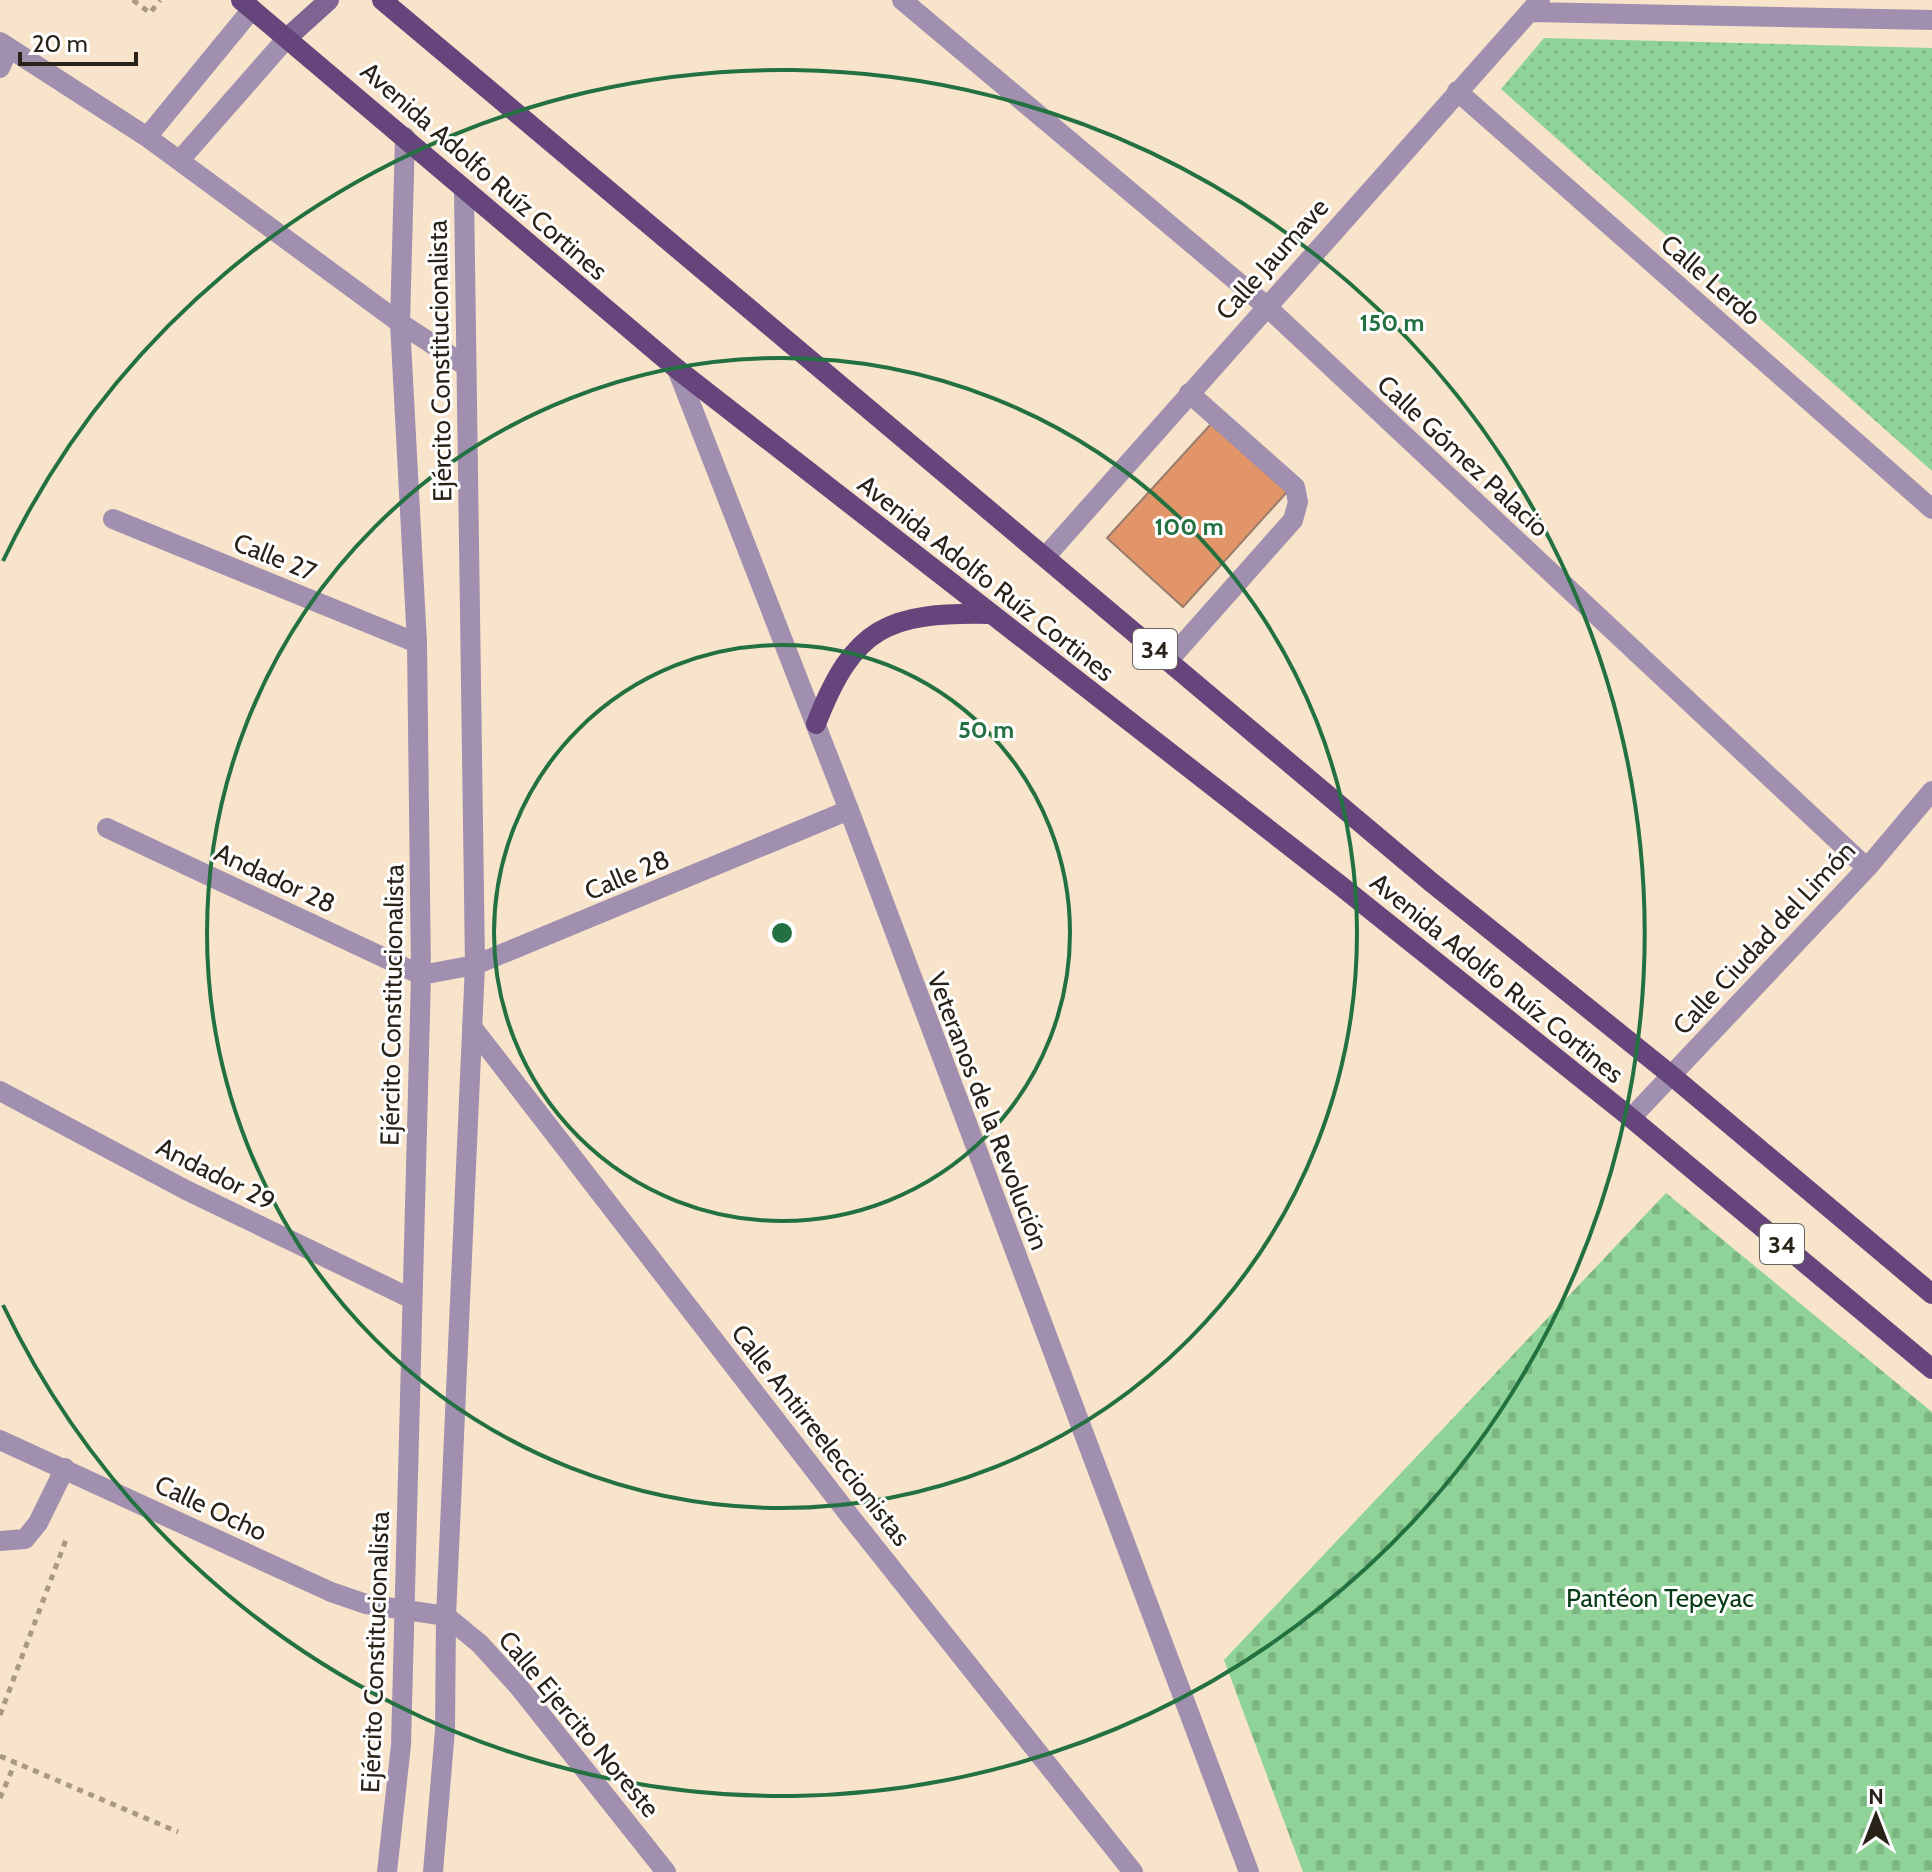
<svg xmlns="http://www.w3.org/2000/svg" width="1932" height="1872" font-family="Cabin,sans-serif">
	<defs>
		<pattern id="cemetery-stones" width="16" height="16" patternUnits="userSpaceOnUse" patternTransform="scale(2)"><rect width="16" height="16" fill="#8fd398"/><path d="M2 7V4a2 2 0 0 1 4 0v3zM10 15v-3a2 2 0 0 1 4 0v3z" fill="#7bb582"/></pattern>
		<pattern id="park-dots" width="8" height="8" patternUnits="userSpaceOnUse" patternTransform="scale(2)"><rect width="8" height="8" fill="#8fd398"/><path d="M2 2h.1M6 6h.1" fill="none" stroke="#7bb582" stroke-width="1.8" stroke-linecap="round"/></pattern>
	</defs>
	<rect width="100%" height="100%" fill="#f8e4ca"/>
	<path fill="url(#cemetery-stones)" d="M1666 1193 1932 1412V1872H1303L1224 1660Z"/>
	<path fill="url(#park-dots)" d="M1544 38 1932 48V471L1501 89Z"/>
	<path fill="#e29568" stroke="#977c6d" stroke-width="2" d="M1211 424 1287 492 1183 607 1107 538Z"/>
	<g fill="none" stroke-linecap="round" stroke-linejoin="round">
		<path stroke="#a89985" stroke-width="5" stroke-dasharray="6 6" stroke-linecap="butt" d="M133 0 150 13 160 0
			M0 1715 67 1537
			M0 1756 178 1832
			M0 1798 15 1763"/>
		<path stroke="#a08fae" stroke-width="20" d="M1168 661 1293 520 1298 502 1295 487 1189 393
			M0 1541 25 1539 38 1523 65 1468"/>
		<path stroke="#a08fae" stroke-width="20" d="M902 0 1265 305 1867 868
			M1529 12 1932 20
			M0 42 147 137 400 323 466 366
			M0 68 8 50
			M1457 91 1932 509
			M147 137 252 9
			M180 160 287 38
			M677 369 849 810 1249 1872
			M113 519 417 643
			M1046 556 1540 0
			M107 828 421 975 475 965 849 810
			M472 1027 853 1520 1133 1872
			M0 1091 186 1190 412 1299
			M1631 1118 1867 868 1932 791
			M0 1440 331 1592 366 1604 446 1616 480 1644 519 1687 666 1872
			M387 1872 401 1745 421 975 417 643 400 323 405 137
			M433 1872 445 1730 446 1616 475 965 464 192"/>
		<path stroke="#7d6492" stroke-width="20" d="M287 38 329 0"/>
		<path stroke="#65457c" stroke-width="20" d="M241 0 677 369 1341 886 1631 1118 1932 1369
			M382 0 1431 882 1671 1075 1932 1294
			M816 724C854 626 888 612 990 614"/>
	</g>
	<g fill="none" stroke="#237140" stroke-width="4">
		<circle cx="782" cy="933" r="288"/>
		<circle cx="782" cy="933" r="575"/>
		<path d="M3 561A863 863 0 1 1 3 1305"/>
	</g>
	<g text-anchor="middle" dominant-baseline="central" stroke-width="6" stroke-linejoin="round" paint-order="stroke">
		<g fill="#fff" stroke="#69645d" stroke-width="2">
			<rect x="1133" y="629" width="44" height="40" rx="6"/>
			<rect x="1760" y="1224" width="44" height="40" rx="6"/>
		</g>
		<g font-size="24" font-weight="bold" fill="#292218">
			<text x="1155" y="649">34</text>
			<text x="1782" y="1244">34</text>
		</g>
		<g font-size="26" fill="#292218" stroke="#fff">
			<text transform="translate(484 171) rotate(41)">Avenida Adolfo Ruíz Cortines</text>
			<text transform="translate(1272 259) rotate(-48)">Calle Jaumave</text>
			<text transform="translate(1711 280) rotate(41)">Calle Lerdo</text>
			<text transform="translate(440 361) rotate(-91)">Ejército Constitucionalista</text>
			<text transform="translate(1463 456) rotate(43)">Calle Gómez Palacio</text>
			<text transform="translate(275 557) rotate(22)">Calle 27</text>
			<text transform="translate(986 578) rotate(38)">Avenida Adolfo Ruíz Cortines</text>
			<text transform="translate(627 875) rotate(-23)">Calle 28</text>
			<text transform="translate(275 878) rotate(25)">Andador 28</text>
			<text transform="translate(1764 938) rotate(-47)">Calle Ciudad del Limón</text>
			<text transform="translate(1497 978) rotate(39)">Avenida Adolfo Ruíz Cortines</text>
			<text transform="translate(392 1005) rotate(-89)">Ejército Constitucionalista</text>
			<text transform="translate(988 1111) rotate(69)">Veteranos de la Revolución</text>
			<text transform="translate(216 1174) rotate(27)">Andador 29</text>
			<text transform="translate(821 1435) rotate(52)">Calle Antirreeleccionistas</text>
			<text transform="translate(211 1508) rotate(25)">Calle Ocho</text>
			<text transform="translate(375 1652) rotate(-88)">Ejército Constitucionalista</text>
			<text transform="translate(579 1724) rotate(50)">Calle Ejercito Noreste</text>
		</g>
		<g font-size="26" fill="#073c16" stroke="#fff">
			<text x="1660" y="1598">Pantéon Tepeyac</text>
		</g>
	</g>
	<circle cx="782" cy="933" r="12" fill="#237140" stroke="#fff" stroke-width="4"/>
	<g font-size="24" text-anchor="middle" font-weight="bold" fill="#237140" stroke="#fff" stroke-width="6" stroke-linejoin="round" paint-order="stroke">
		<text x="1392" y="331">150 m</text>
		<text x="1189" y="535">100 m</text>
		<text x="986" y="738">50 m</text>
	</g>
	<g transform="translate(1876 1816)" stroke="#ffffff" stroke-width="6" paint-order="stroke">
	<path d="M0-6L14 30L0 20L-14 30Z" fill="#292218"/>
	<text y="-12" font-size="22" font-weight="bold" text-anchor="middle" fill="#292218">N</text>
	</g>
	<path d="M20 52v12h116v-12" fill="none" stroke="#292218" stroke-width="4"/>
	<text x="32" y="52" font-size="24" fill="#292218" stroke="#ffffff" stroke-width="6" paint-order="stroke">20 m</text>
</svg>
